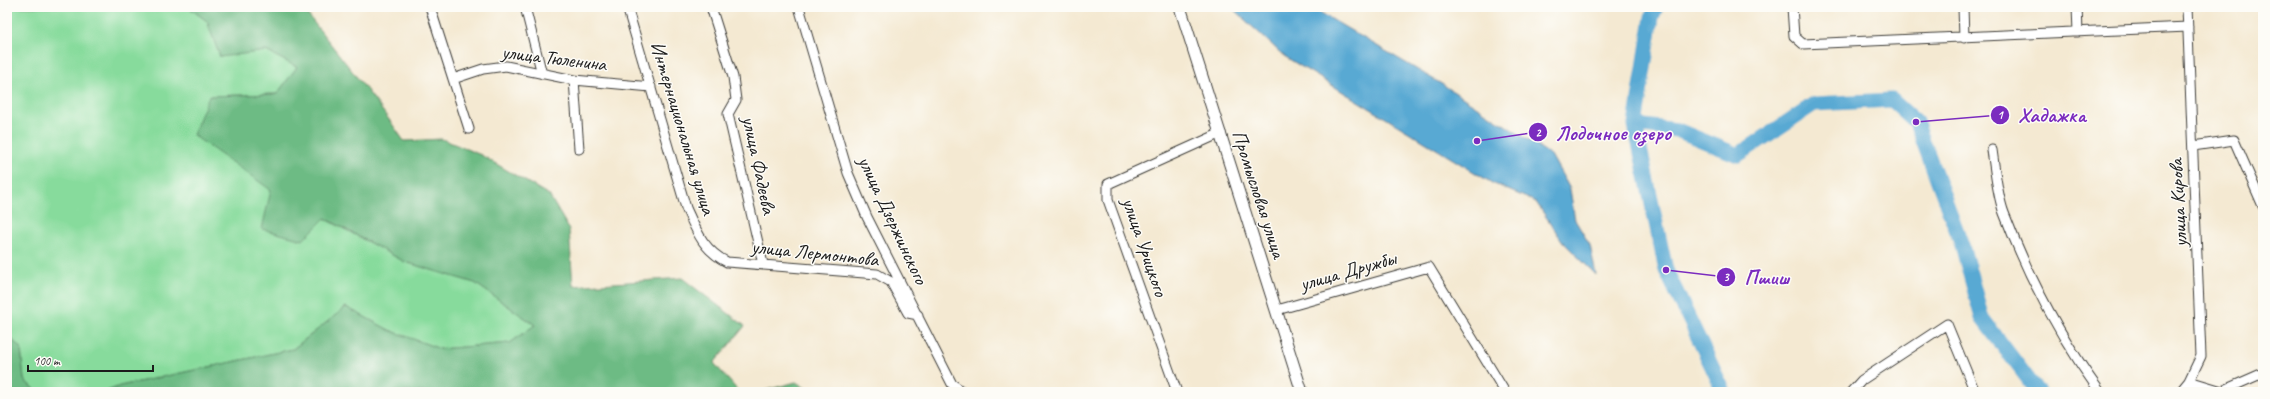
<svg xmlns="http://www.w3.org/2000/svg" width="2270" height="399" font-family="Caveat,sans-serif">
	<rect width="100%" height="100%" fill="#fdfcf7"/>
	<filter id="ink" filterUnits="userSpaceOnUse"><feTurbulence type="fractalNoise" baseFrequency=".025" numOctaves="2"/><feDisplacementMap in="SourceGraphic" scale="8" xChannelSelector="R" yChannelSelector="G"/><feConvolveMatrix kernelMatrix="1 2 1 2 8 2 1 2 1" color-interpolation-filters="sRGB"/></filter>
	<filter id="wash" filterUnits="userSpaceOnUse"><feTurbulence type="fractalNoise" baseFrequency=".012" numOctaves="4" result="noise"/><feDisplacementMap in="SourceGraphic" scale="16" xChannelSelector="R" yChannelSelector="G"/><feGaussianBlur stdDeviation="0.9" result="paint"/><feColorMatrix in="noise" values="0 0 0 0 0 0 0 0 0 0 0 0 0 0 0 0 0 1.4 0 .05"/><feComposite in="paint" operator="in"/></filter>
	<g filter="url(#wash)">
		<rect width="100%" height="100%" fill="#f4e9d2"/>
		<path fill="#87db9c" stroke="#527c5c" d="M7 7H188L207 21 220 56 266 51 297 67 277 94 209 96 324 218 405 262 475 283 535 325 510 343 440 349 389 330 346 307 293 349 120 386 105 392H37L24 380 21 349 7 334Z"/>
		<path fill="#6dbb84" stroke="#446c50" d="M188 7H302C336 52 373 95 404 141L442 139 481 155 549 195 569 229 573 286 682 278 745 326 714 363 739 392H105L120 386 293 349 346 307 389 330 440 349 510 343 535 325 475 283 405 262 325 218 303 240 262 229 271 190 193 135 209 96 277 94 297 67 266 51 220 57 207 21Z
			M7 334 21 349 24 380 37 392H7Z
			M796 382 812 392H759Z"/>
		<path fill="#59a9d3" stroke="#3a6278" d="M1231 7H1311L1445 86 1551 155 1570 189 1575 220 1590 245 1596 275 1563 242 1536 202 1492 183 1284 56Z"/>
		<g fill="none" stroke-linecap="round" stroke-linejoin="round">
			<path stroke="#59a9d3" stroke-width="15" d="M1656 7 1652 17 1635 125 1666 270 1724 392
				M1635 125 1677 130 1738 155 1814 104 1892 100 1916 122 1962 245 1982 318 2038 392"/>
		</g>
	</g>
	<g filter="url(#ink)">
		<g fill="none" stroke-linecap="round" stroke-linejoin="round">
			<defs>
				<path id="minor" d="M430 7 469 129
					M525 7 542 74
					M627 7 686 208C696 230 703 250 727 262L877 274 891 282 908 313 918 315
					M711 7 733 77 736 100 728 114 763 264
					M799 7 848 173 867 217 952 384 963 392
					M1792 7 1794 36 1803 44 2188 27
					M1963 7 1964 38
					M2077 7 2078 32
					M453 79 483 69 506 66 574 80 651 87
					M574 80 579 149
					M2193 146 2234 140 2263 206
					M1992 150C1995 170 1997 194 2004 213 2028 276 2060 337 2100 392
					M1277 310 1429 267 1505 392
					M2189 381 2222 391 2263 373
					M1177 392 1108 200V184L1221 133
					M1851 392 1862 380 1947 324 1975 392
					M2180 392 2189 381 2201 356 2187 7"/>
				<path id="major" d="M1180 7 1302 392"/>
			</defs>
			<use href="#minor" stroke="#3c3b37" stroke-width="11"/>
			<use href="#major" stroke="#3c3b37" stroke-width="13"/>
			<use href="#minor" stroke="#fff" stroke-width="9"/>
			<use href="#major" stroke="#fff" stroke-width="11"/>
		</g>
	</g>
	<g text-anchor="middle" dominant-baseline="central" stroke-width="3" stroke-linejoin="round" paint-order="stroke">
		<g font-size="20" fill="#1c1c1c" stroke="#fdfcf7">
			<text transform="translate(554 58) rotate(7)">улица Тюленина</text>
			<text transform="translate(683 128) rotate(73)">Интернациональная улица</text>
			<text transform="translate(759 165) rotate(78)">улица Фадеева</text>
			<text transform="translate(1259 194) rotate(72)">Промысловая улица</text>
			<text transform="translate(2178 203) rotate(-93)">улица Кирова</text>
			<text transform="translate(893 220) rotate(65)">улица Дзержинского</text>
			<text transform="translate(1145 247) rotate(71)">улица Урицкого</text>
			<text transform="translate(815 253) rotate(6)">улица Лермонтова</text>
			<text transform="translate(1348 271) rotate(-16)">улица Дружбы</text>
		</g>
	</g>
	<path fill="none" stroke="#7b2cbf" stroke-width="1.5" d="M1916 122L2000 115M1477 141L1538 132M1666 270L1726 277"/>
	<g fill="#7b2cbf" stroke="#fdfcf7" stroke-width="1.5">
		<circle cx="1916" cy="122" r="4"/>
		<circle cx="1477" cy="141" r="4"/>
		<circle cx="1666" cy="270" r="4"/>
		<circle cx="2000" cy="115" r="10"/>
		<circle cx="1538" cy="132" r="10"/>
		<circle cx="1726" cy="277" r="10"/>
	</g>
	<g font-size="12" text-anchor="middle" font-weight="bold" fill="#fff">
		<text x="2000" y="119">1</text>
		<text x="1538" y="137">2</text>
		<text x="1726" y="281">3</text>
	</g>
	<g font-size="21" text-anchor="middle" font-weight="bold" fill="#7b2cbf" stroke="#fdfcf7" stroke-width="3" stroke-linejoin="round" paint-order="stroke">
		<text x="2052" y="122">Хадажка</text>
		<text x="1613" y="140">Лодочное озеро</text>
		<text x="1767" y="284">Пшиш</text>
	</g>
	<rect width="2270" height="399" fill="none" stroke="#fdfcf7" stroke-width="24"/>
	<path d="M28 365v6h125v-6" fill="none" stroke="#1c1c1c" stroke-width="2"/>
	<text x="34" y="365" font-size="12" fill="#1c1c1c" stroke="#fdfcf7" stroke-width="3" paint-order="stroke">100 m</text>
</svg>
